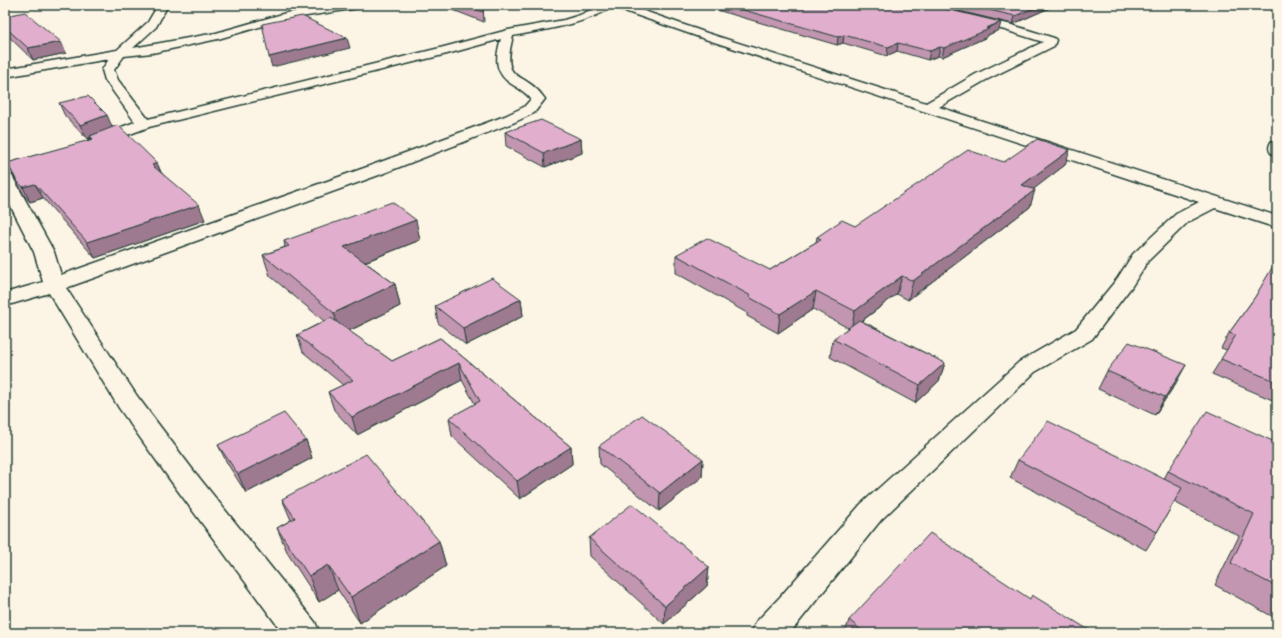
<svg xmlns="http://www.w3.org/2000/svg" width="1282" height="638" font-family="Itim,sans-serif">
	<rect width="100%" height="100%" fill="#fcf5e5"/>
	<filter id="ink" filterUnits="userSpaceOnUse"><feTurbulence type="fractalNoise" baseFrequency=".025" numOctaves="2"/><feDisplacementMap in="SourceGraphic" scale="8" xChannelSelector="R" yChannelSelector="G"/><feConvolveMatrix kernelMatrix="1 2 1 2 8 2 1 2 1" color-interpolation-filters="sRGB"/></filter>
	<g filter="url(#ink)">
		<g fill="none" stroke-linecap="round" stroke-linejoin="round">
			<defs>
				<path id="minor" d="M158 5H168L156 27 133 48 216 33 286 13 338 5H364L359 8 287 19 218 39 152 53 124 56 114 70 118 80 148 119 440 48 508 30 564 20 580 15 601 5H627L707 33 926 103 976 74 1043 42 1005 30 910 7 909 5H928L1012 25 1054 38 1056 40 1054 46 986 80 939 107 1277 216V228L1215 208 1188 222 1148 261 1132 286 1092 339 1035 372 881 520 790 633H751L756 622 780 597 861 504 1019 362 1076 329 1117 279 1133 254 1176 214 1199 202 699 37 613 7C582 25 548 29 513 36 500 87 523 67 545 99L534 113 515 122 379 175 66 288 137 396 193 470 315 622 320 633H283L173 484 119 408 49 293 5 306V293L43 282 34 252 5 195V166L40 155 46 157 48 160 46 163 11 174 54 252 61 275 367 167 505 116 524 107 531 99C526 93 520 89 513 85 494 74 495 58 501 39L447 54 149 127 95 147 90 145 87 142 90 139 135 122 105 80 102 70 109 59 5 77V69L117 50 148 22Z
					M1277 140V155L1271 153C1268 149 1269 146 1271 142Z"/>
			</defs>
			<use href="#minor" stroke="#1f3d34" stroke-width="3"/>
			<use href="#minor" fill="#fcf5e5" fill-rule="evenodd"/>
		</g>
		<path fill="#c296b0" stroke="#1f3d34" d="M440 5H483L484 22Z
			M703 5H929L999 30 988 35 987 37 942 57 938 56 928 60 897 51 887 56 843 43 837 45 703 6Z
			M934 5H1056L1013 24Z
			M1249 5H1277V10Z
			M5 16 66 53 33 60 5 33Z
			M59 103 113 127 157 163 161 172 205 220 95 258 43 198 30 202 24 195 7 163 92 140 91 137 87 139 65 116Z
			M505 132 581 139 582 153 545 167 506 146Z
			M1065 165 1033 189 1030 207 908 300 897 294 862 321 945 363 939 381 915 403 830 357 833 339 848 328 813 309 778 333 747 316V313L676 273V255L770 270 816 242 817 237Z
			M420 240 365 262 395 284 400 306 349 331 392 361 440 338 571 447 572 464 520 499 452 436 449 418 475 404 462 380 357 435 334 410 328 392 343 385 303 352 297 335 324 321 270 276 263 255 285 247 284 241Z
			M1277 261V402L1212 374 1227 350 1221 348 1229 333 1255 297Z
			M521 299 523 316 466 345 438 323 435 306Z
			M1107 371 1176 383 1155 415 1098 389Z
			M306 440 312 458 246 493 227 463 218 445Z
			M1277 443V619L1215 585 1239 536 1174 502 1157 532 1146 550 1010 478 1018 460 1164 479 1168 471Z
			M599 446 703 459 702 477 659 511 600 464Z
			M282 499 439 541 446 566 360 623 338 590 319 602 288 554 277 528 291 520Z
			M589 538 709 567 707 586 664 624 590 556Z
			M1030 599 1094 633H845L849 620Z"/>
		<path fill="#9e7a90" stroke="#1f3d34" d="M1041 5H1056L1013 24 1015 16Z
			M1001 22 999 30 988 35 987 37 942 57 944 48Z
			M844 35 843 43 837 45 838 37Z
			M347 38 350 48 272 67 269 57Z
			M61 42 66 53 33 60 28 48Z
			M898 43 897 51 887 56 888 47Z
			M940 47 938 56 928 60 930 51Z
			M107 115 113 129 90 136 91 137 87 139 80 125Z
			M581 139 582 153 545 167 544 153Z
			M1070 150 1065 165 1017 202 1022 185Z
			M157 163 163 178 152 165Z
			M35 184 43 198 30 202 23 187Z
			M1035 190 1030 207 908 300 913 281Z
			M199 205 205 220 95 258 87 242Z
			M416 220 420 240 349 268 344 247Z
			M902 276 897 294 851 329 855 311Z
			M395 284 400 306 340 335 334 313Z
			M816 291 813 309 778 333 780 314Z
			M521 299 523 316 466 345 463 328Z
			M459 363 462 380 357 435 352 417Z
			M945 363 939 381 915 403 920 385Z
			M1186 365 1176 383 1155 415 1165 397Z
			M306 440 312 458 246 493 238 474Z
			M571 447 572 464 520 499 517 481Z
			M703 459 702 477 659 511 660 493Z
			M439 541 446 566 360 623 351 597Z
			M328 565 338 590 319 602 309 576Z
			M709 567 707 586 664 624 665 606Z"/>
		<path fill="#e1afcd" stroke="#1f3d34" d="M464 5H483V12Z
			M726 5H929L1001 22 986 28 989 29 944 48 940 47 930 51 898 43 888 47 844 35 838 37Z
			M968 5H1041L1015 16Z
			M25 12 61 42 28 48 5 27V16Z
			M302 16 347 38 269 57 262 24Z
			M88 96 107 115 80 125 59 103Z
			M541 120 581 139 544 153 505 132Z
			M118 125 157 163 152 165 199 205 87 242 35 184 23 187 17 181 7 163 93 139 90 136Z
			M1037 139 1070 150 1022 185 1035 190 913 281 902 276 855 311 816 291 780 314 749 297 751 296 676 255 707 238 770 270 821 239 817 237 842 220 855 226 968 150 1004 162Z
			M392 202 416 220 344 247 395 284 334 313 263 255 289 246 284 241Z
			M1276 261H1277V382L1221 359 1236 335 1229 333 1255 297Z
			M492 278 521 299 463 328 435 306Z
			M331 318 392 361 440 338 571 447 517 481 449 418 480 401 459 363 352 417 328 392 353 380 297 335Z
			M859 320 945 363 920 385 833 339Z
			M1129 342 1186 365 1165 397 1107 371Z
			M1207 411 1277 443V587L1231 563 1254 514 1168 471Z
			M284 413 306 440 238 474 218 445Z
			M642 415 703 459 660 493 599 446Z
			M1048 421 1182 488 1157 532 1018 460Z
			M366 454 439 541 351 597 328 565 309 576 277 528 295 518 282 499Z
			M632 504 709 567 665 606 589 538Z
			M930 533 1030 599 1032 595 1094 633H865L849 620Z"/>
	</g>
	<rect width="1282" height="638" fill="none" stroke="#fcf5e5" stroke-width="20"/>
	<rect x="10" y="10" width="1262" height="618" fill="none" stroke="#1f3d34" stroke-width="1.5" filter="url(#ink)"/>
</svg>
